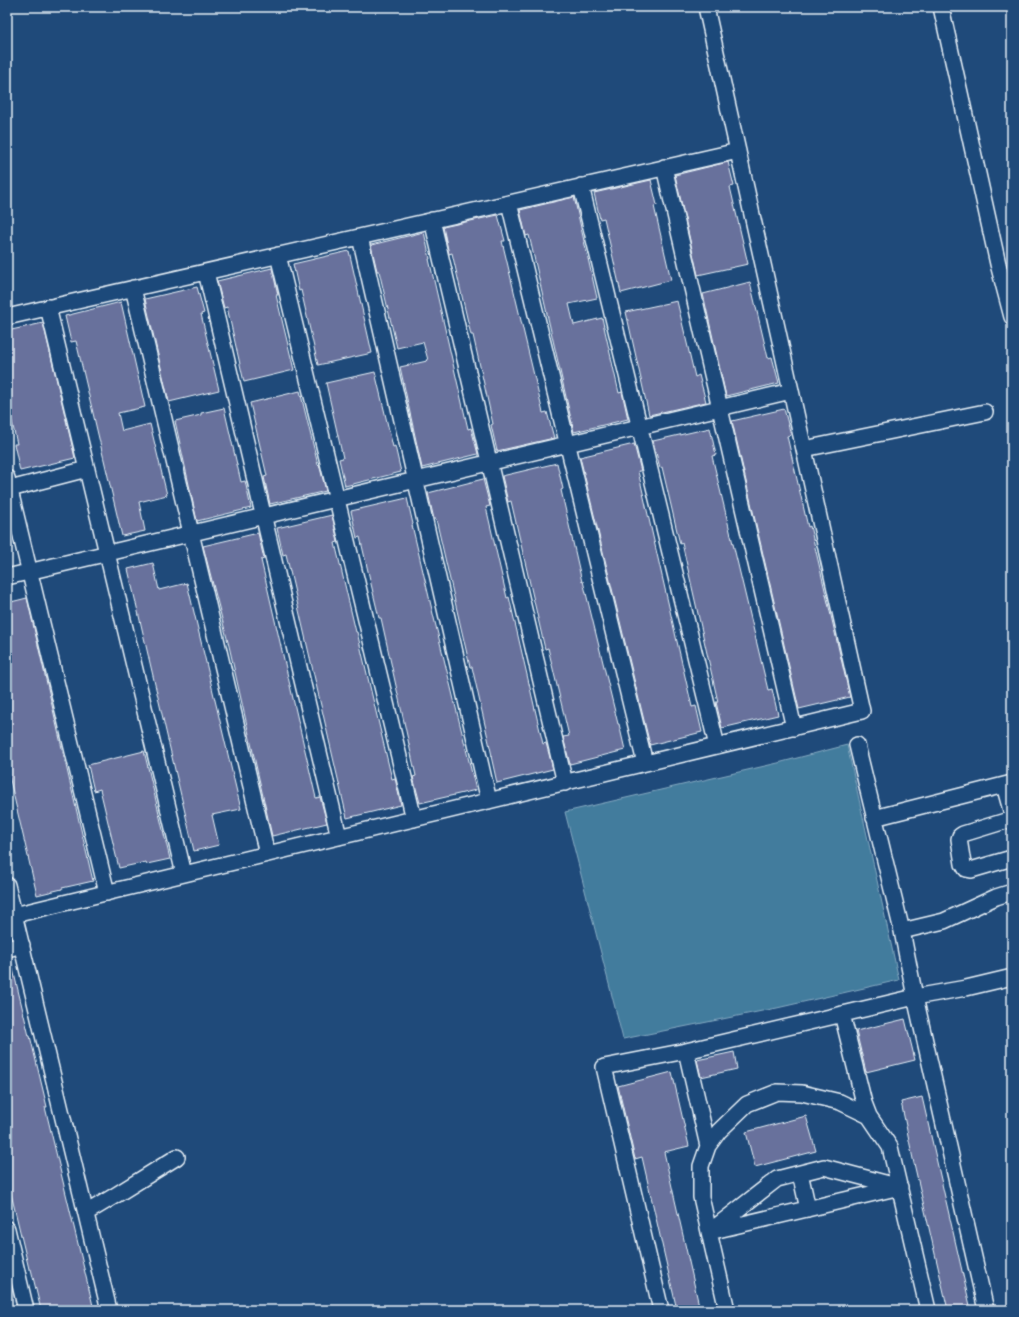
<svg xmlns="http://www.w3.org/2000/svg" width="1019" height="1317" font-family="'Shantell Sans',sans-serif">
	<rect width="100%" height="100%" fill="#1f4a7a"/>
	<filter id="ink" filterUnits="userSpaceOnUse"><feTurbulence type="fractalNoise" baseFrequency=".025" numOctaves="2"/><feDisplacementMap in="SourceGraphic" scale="8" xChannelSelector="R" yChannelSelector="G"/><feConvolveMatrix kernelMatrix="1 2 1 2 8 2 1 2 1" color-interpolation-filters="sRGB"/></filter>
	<g filter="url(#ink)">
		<path fill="#437b9d" stroke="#85aac1" d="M847 745 899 980 777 1008 623 1039 565 812 778 763Z"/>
		<path fill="#67719c" stroke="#e8f1f8" d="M728 162 734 186 730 187 748 264 698 275 675 175Z
			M651 180 657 205 654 206 671 280 621 293 604 218 600 219 594 193Z
			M574 197 597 298 569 304 574 325 602 318 619 393 622 392 628 419 574 432 529 235 526 236 520 210Z
			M498 215 505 241H502L543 413 547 412 554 438 497 451 491 425 493 424 473 335H471L452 253 449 254 443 227Z
			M424 232 430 259H429L468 429 471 428 478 454 422 468 400 367 427 361 428 360 423 342 397 348 379 271H377L371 245Z
			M349 251 372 353 318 365 301 290 299 291 293 264Z
			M272 268 278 295H276L294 370 244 382 227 307 224 308 217 281Z
			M750 282 768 358 772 357 779 383 726 396 703 294Z
			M197 287 204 313 201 314 219 390 169 402 145 299Z
			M677 301 695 377 699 375 706 402 649 415 626 312Z
			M121 302 145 407 118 413 122 431 150 424 167 495 139 502 145 531 122 536 76 341 71 342 65 316Z
			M43 323 75 458 20 471 14 444H17L7 400V331Z
			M375 372 393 447 395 446 401 472 345 486 339 459 343 458 326 383Z
			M300 391 318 465 319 464 326 491 270 504 264 477 267 476 250 403Z
			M224 408 241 482 245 481 251 508 197 521 175 421 201 415V413Z
			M784 409 791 435 787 436 808 527 810 526 850 697 799 709 732 421Z
			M710 428 716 455 712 456 768 690 772 689 778 715 722 728 716 702H718L682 543 680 544 662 467 660 468 653 441Z
			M634 444 641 471H638L692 707 696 706 702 732 650 745 580 457Z
			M557 463 563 489 561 490 582 582 583 581 618 724H619L625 750 570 764 563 737 569 736 548 648 545 649 511 501 508 502 502 476Z
			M483 479 490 506 486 507 507 598 509 597 543 744 546 743 553 769 497 783 491 756H492L472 667H470L436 519H434L428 493Z
			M407 498 413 524 412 525 433 614 476 790 420 803 413 777 416 776 381 618H379L360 537 357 538 351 511Z
			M332 515 338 542 335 543 356 632H357L392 779 395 778 401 805 347 818 286 554 283 555 277 528Z
			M258 533 264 559 261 560 316 798 320 797 327 823 272 836 229 646 203 546Z
			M153 563 159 590 187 583 241 809 212 815 219 845 194 851 128 569Z
			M27 598 93 881 62 888V889L37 895 7 767V603Z
			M144 751 170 859 147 864 146 862 119 868 100 789 94 791 88 765Z
			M7 961H11L29 1036H30L47 1107H45L94 1310H41L31 1269H29L7 1177Z
			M905 1019 915 1060 866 1072 856 1031Z
			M734 1052 737 1069 701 1077 697 1060Z
			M672 1072 689 1146 664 1152 700 1310H677L642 1157 635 1159 618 1086Z
			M922 1097 948 1210 971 1310H948L913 1159 901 1102Z
			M806 1116 816 1151 755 1167 746 1132Z"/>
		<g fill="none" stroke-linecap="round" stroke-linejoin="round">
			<defs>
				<path id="minor" d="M941 7 998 264 1012 317
					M664 167 794 728
					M581 186 717 746
					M509 203 645 763
					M432 220 565 783
					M360 237 489 801
					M278 255 414 819
					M206 272 339 837
					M133 288 267 854
					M48 307 184 874
					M7 317 738 151
					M804 449 985 412
					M7 478 107 893
					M10 489 87 469
					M7 577 791 391
					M857 745 902 931 915 997 986 1310
					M1004 785 1012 814
					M874 818 1012 783
					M1012 819 963 834 960 836 959 839 963 864 966 869 971 870 1012 858
					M7 885 109 1310
					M14 915 862 711 706 7
					M902 931 944 921 996 897 1012 892
					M7 949 22 945
					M842 1014 864 1103 869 1116 890 1147 928 1310
					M686 1051 708 1146 701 1166V1197L727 1310
					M708 1146 719 1131 747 1104 777 1092 802 1093 840 1102 869 1116
					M824 1167 900 1187 709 1232 777 1179Z
					M800 1173 808 1209
					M86 1213 116 1195 177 1157
					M7 1229 26 1310
					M661 1310 604 1067 686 1051 915 997 966 988 1008 978"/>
			</defs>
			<use href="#minor" stroke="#e8f1f8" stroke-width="18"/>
			<use href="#minor" stroke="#1f4a7a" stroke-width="15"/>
		</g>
	</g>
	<rect width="1019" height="1317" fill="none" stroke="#1f4a7a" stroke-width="24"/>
	<rect x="12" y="12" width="995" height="1293" fill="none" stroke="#e8f1f8" stroke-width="1.5" filter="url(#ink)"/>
</svg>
